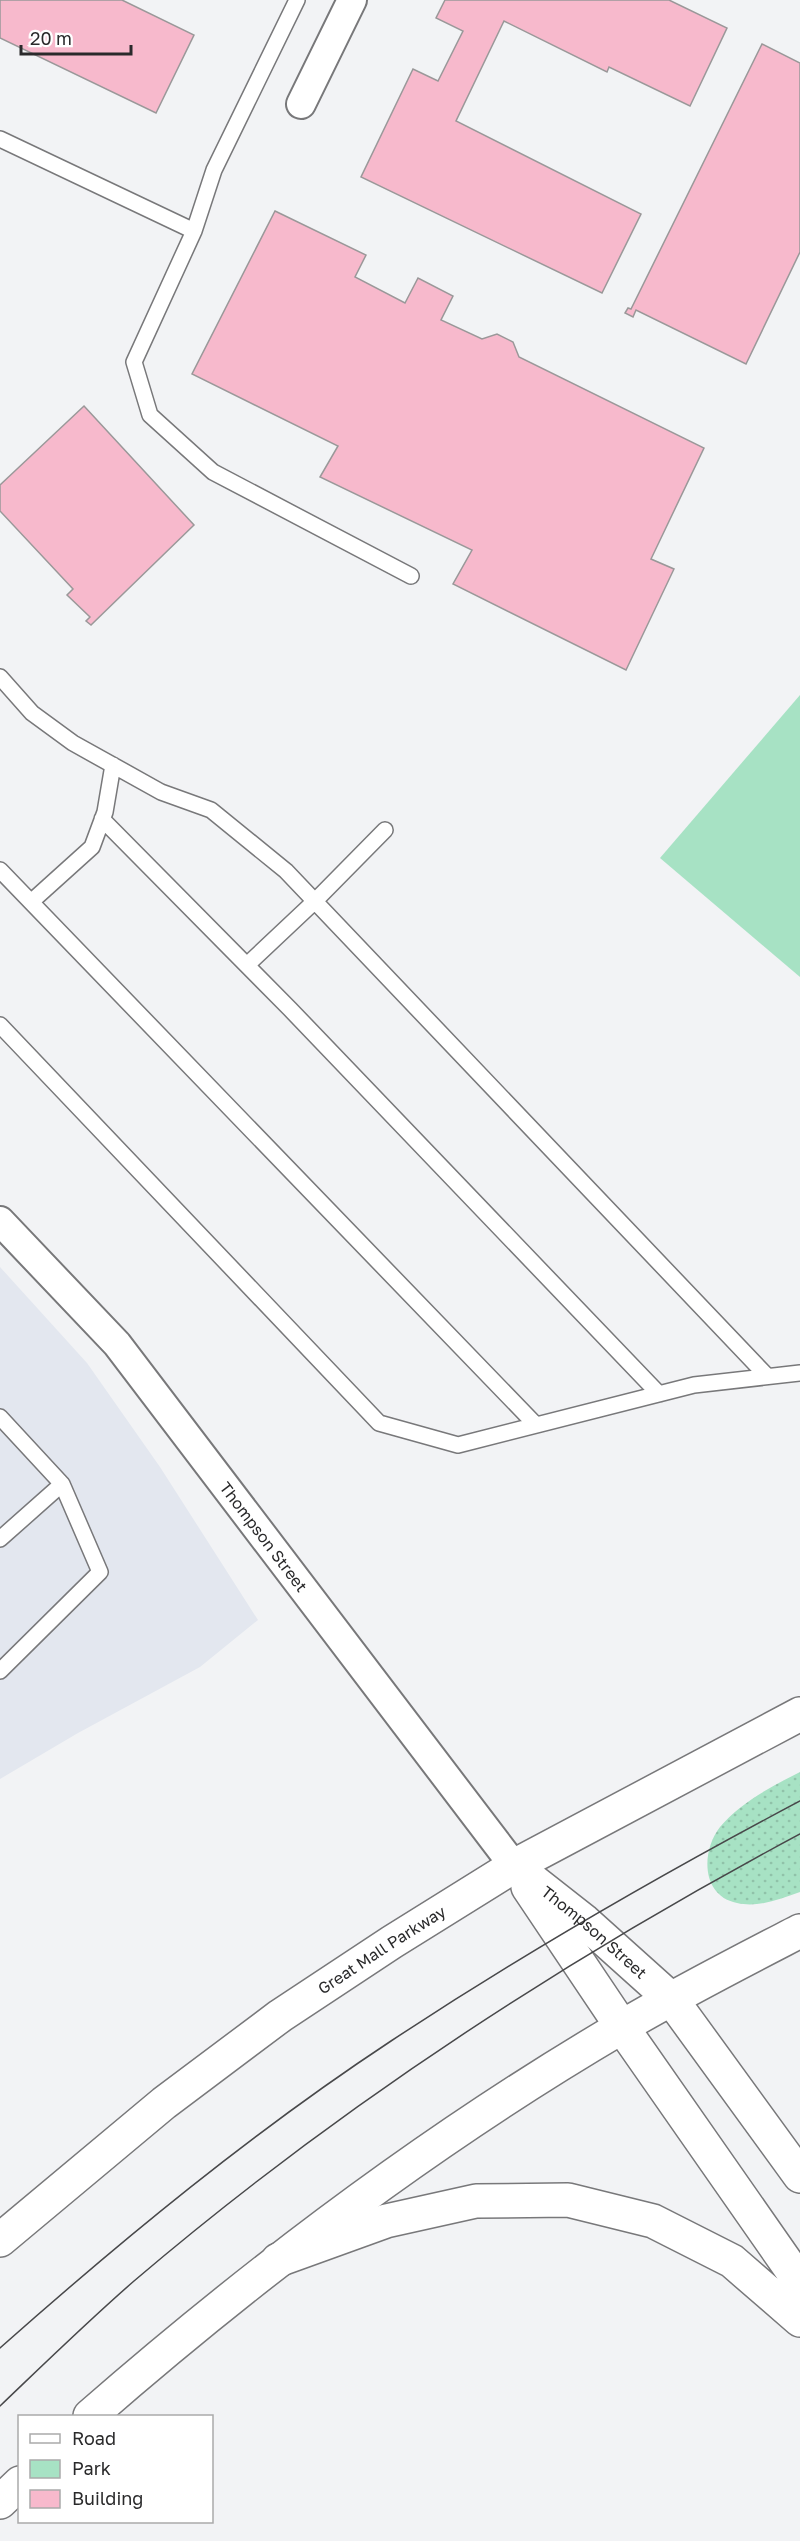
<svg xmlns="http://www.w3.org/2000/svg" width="800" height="2541" font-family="'Golos Text',sans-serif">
	<defs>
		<pattern id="grass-dots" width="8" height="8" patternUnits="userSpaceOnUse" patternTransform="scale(1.5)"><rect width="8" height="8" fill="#a7e2c4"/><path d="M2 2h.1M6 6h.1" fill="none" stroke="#90c2a9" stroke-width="1.8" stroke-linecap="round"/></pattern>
	</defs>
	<rect width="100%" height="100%" fill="#f2f3f5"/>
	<path fill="#e3e7ef" d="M0 1267 87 1363 160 1467 258 1620 200 1667 78 1733 0 1779Z"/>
	<path fill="url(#grass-dots)" d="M800 1772V1892C780 1899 758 1908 737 1903 701 1896 701 1851 720 1827 740 1803 772 1786 800 1772Z"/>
	<path fill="#a7e2c4" d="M800 695V977L660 858Z"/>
	<path fill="#f7b9cc" stroke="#9a9899" stroke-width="1.5" d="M0 0H122L194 35 156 113 0 38Z
		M445 0H669L727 28 690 106 609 67 607 72 504 21 456 121 641 214 602 293 361 177 413 69 438 81 463 31 436 18Z
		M762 44 800 63V252L746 364 636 310 633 317 625 313 628 308 631 309Z
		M275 211 366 255 355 277 405 303 418 278 453 296 441 320 482 339 497 334 513 342 519 357 704 448 651 559 674 569 626 670 453 584 472 550 320 477 338 446 192 374Z
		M84 406 194 525 91 625 86 621 90 617 67 595 73 589 0 511V485Z"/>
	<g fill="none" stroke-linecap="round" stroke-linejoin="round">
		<defs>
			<path id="lane" d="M297 0 214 170 194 231 134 362 150 415 213 472 411 576
				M0 139 194 231
				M0 677 32 713 73 743 161 792 211 810 286 871 766 1375
				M102 819 290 1009 659 1394
				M0 870 535 1424
				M31 902 92 847 105 812 113 765
				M247 965 315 901 385 830
				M0 1025 379 1423 458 1445 694 1385 800 1373
				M0 1417 62 1484 100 1572 0 1671
				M0 1539 62 1484"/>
			<g id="street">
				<path d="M301 104 352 0"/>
				<path id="s1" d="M0 1221 117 1344 514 1866"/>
			</g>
			<g id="primary">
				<path id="s2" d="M514 1866 584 1921 672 2000"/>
				<path d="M528 1887 622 2027"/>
				<path id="s3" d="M0 2240 164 2103 280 2016 392 1942 514 1866 800 1714"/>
				<path d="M90 2416C255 2272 431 2139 620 2028 679 1993 740 1962 800 1931"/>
				<path d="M0 2502 20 2483"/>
			</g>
			<path id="highway" d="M672 2000 800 2176
				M622 2027 800 2282
				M278 2260 386 2221 476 2201 568 2200 653 2221 732 2261 800 2320"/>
		</defs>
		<use href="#lane" stroke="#78787a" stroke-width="18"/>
		<use href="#street" stroke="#78787a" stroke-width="32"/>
		<use href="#primary" stroke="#78787a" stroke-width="36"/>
		<use href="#highway" stroke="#78787a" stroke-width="36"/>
		<use href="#lane" stroke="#fff" stroke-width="15"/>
		<use href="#street" stroke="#fff" stroke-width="28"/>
		<use href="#primary" stroke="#fff" stroke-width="33"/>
		<use href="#highway" stroke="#fff" stroke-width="33"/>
		<path stroke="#48484a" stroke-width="1.5" d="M0 2348C124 2238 253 2132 391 2041 523 1954 660 1875 800 1801
			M0 2406C44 2364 88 2321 134 2281 338 2107 564 1960 800 1834"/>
	</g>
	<g text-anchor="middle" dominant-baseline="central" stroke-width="5" stroke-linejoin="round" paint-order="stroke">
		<g font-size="16" fill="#2a2a2b" stroke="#fff">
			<text stroke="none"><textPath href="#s1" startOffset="412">Thompson Street</textPath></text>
			<text stroke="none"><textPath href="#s2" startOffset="104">Thompson Street</textPath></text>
			<text stroke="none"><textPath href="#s3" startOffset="480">Great Mall Parkway</textPath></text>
		</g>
	</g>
	<rect x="18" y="2415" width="195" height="108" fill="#ffffff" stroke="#aaaaaa" stroke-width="1.5"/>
	<rect x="30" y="2434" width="30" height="9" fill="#ffffff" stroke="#aaaaaa" stroke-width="1.5"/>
	<text x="72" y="2445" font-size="18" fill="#2a2a2b">Road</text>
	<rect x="30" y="2460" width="30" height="18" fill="#a7e2c4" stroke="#aaaaaa" stroke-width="1.5"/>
	<text x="72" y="2475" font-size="18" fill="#2a2a2b">Park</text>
	<rect x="30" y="2490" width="30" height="18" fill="#f7b9cc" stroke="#aaaaaa" stroke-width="1.5"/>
	<text x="72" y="2505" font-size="18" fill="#2a2a2b">Building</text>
	<path d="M21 45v9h110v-9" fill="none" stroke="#2a2a2b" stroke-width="3"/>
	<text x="30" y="45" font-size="18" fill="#2a2a2b" stroke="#ffffff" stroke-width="4.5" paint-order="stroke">20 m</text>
</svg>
